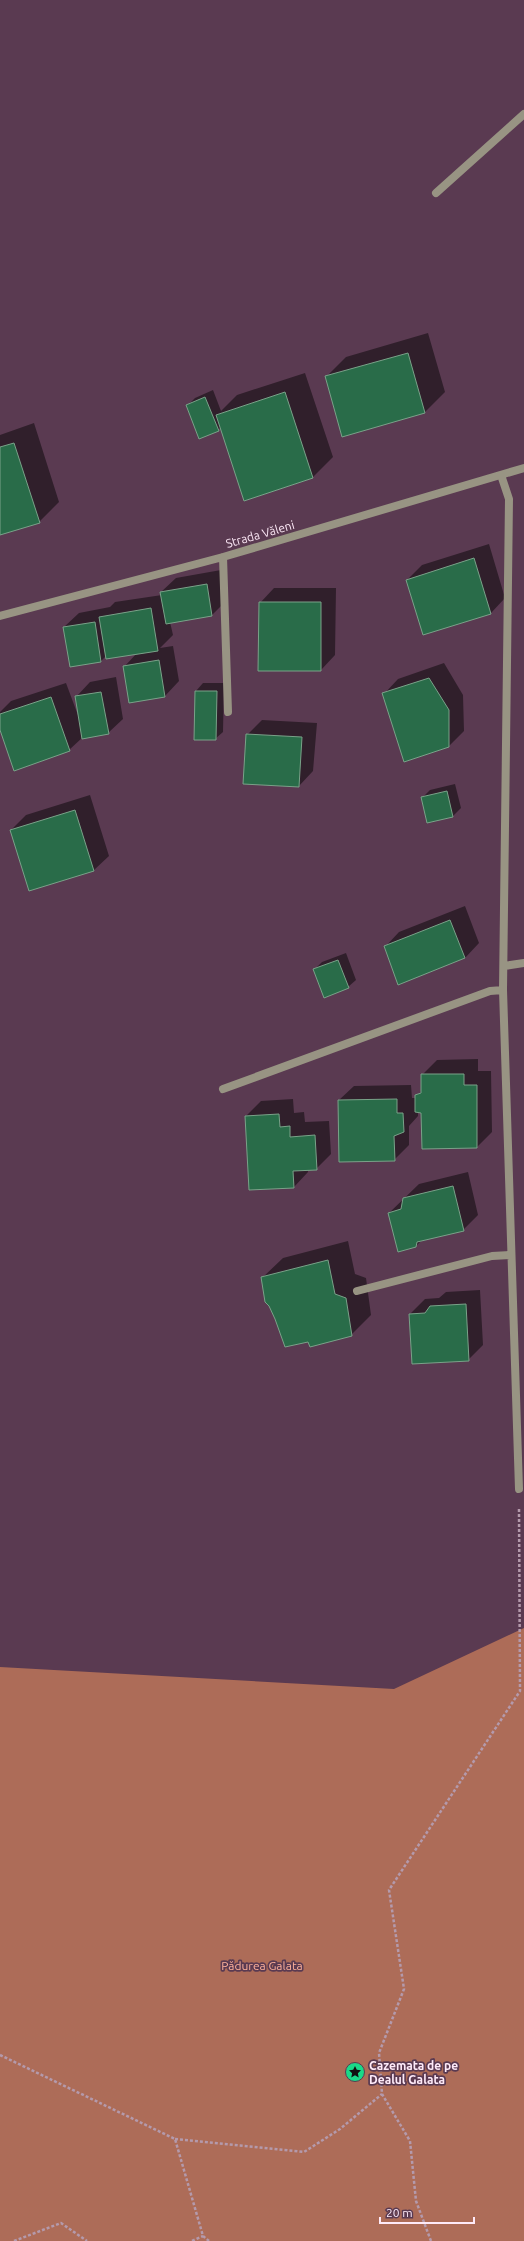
<svg xmlns="http://www.w3.org/2000/svg" width="524" height="2241" font-family="Ubuntu,sans-serif">
	<rect width="100%" height="100%" fill="#5a3a51"/>
	<path fill="#ad6c58" d="M524 1628V2241H0V1667L394 1689Z"/>
	<path fill="#0007" d="M428 333 445 392 425 412 343 436 326 377 346 357Z
		M305 373 333 457 313 477 245 500 221 427 218 430 188 405 195 398 213 390 221 411 237 395Z
		M34 423 59 502 39 522 0 534V435Z
		M489 544 505 598 491 613 407 580 422 565Z
		M221 570 227 600 212 615 170 622 173 635 160 648 173 646 179 681 165 696 124 667 137 653 107 655 101 661 71 666 64 627 79 613 110 607 115 602 162 595 161 592 176 578Z
		M274 588H336L335 655 321 670 260 603Z
		M444 663 463 695 464 731 449 746 384 694 398 679Z
		M116 677 123 719 108 733 82 738 69 750 0 727V712L11 701 66 683 79 718 76 697 90 682Z
		M203 683H224L223 732 215 739 196 691Z
		M262 720 317 723 313 771 299 786 247 735Z
		M455 784 461 808 453 816 428 822 422 798 430 790Z
		M90 795 109 856 94 870 30 890 11 830 26 815Z
		M465 906 479 943 465 958 385 947 399 932Z
		M346 953 356 980 348 987 314 970 322 962Z
		M478 1059V1071H491L492 1132 477 1147 418 1111V1116L409 1126V1145L394 1160 339 1100 354 1086 411 1085 412 1098H416L422 1090V1075L437 1060Z
		M293 1099 294 1113 304 1112 305 1122 329 1121 331 1154 316 1169H308V1172L294 1187 246 1116 261 1101Z
		M468 1172 478 1215 463 1230 422 1240 416 1246 389 1213 419 1184Z
		M348 1241 355 1274 366 1278 371 1315 351 1335 262 1278 283 1258Z
		M480 1290 483 1345 468 1360 410 1314 425 1299 439 1298 446 1292Z"/>
	<path fill="#296c49" stroke="#7aa289" d="M408 353 425 413 342 437 325 376Z
		M285 392 313 478 244 501 216 415Z
		M205 397 219 431 199 439 186 405Z
		M14 443 40 523 0 535V447Z
		M474 558 491 614 423 635 406 580Z
		M207 584 212 616 166 624 160 592Z
		M259 602H321V671H258Z
		M151 608 158 651 106 659 99 617Z
		M95 622 101 662 70 667 63 627Z
		M159 660 165 697 129 703 123 666Z
		M429 678 449 710V747L404 762 382 693Z
		M195 691H217L216 740H194Z
		M101 692 109 734 82 739 75 696Z
		M51 697 70 751 14 771 0 730V714Z
		M246 734 302 737 299 787 243 784Z
		M447 791 453 817 427 823 421 797Z
		M75 810 94 871 29 891 10 830Z
		M450 920 465 958 398 985 384 946Z
		M338 960 349 988 324 998 313 969Z
		M421 1074H464V1085H477V1148L422 1149 421 1113 415 1112V1095L421 1093Z
		M397 1099V1113H403L404 1132 394 1136 395 1161 339 1162 338 1100Z
		M279 1114 280 1127 290 1126V1137L315 1135 317 1170 293 1171 294 1188 249 1190 245 1116Z
		M453 1186 464 1231 417 1242 416 1247 398 1252 388 1213 401 1209 403 1198Z
		M328 1260 335 1294 346 1298 352 1336 310 1347 308 1342 285 1347 275 1319 269 1306 265 1302 261 1277Z
		M466 1304 469 1361 412 1364 409 1314 425 1313 430 1306Z"/>
	<g fill="none" stroke-linecap="round" stroke-linejoin="round">
		<path stroke="#b49aac" stroke-width="2.5" stroke-dasharray="3 2" stroke-linecap="butt" d="M0 2055 175 2139 203 2236 209 2241
			M175 2139 304 2152 340 2129 382 2094
			M14 2241 61 2223 87 2241
			M192 2241 203 2236
			M431 2241 416 2201 410 2141 382 2094 379 2053 404 1989 389 1890 520 1691 519 1509"/>
		<path stroke="#989483" stroke-width="8" d="M436 193 524 114
			M501 475 509 499 503 990 519 1489
			M223 557 228 712
			M0 616 223 557 524 468
			M504 966 524 963
			M223 1089 490 991 503 990
			M357 1291 492 1256 511 1255"/>
	</g>
	<defs>
		<symbol id="sight-disc" viewBox="-11 -11 22 22"><circle r="9.5" fill="#1ad988" stroke="#5a3a51"/><path d="M0-6L1.8-2.2L6-1.7L2.9 1.2L3.7 5.4L0 3.3L-3.7 5.4L-2.9 1.2L-6-1.7L-1.8-2.2Z" fill="#111"/></symbol>
	</defs>
	<g fill-rule="evenodd">
		<use href="#sight-disc" x="344" y="2061" width="22" height="22"/>
	</g>
	<g text-anchor="middle" dominant-baseline="central" stroke-width="3.5" stroke-linejoin="round" paint-order="stroke">
		<g font-size="12" fill="#feeaf8" stroke="#5a3a51">
			<text transform="translate(260 534) rotate(-16)">Strada Văleni</text>
		</g>
		<g font-size="12" fill="#fcb09a" stroke="#5a3a51">
			<text x="262" y="1965">Pădurea Galata</text>
		</g>
		<g font-size="12" font-weight="bold" fill="#feeaf8" stroke="#5a3a51" text-anchor="start">
			<text x="369" y="2065">Cazemata de pe<tspan x="369" dy="14">Dealul Galata</tspan></text>
		</g>
	</g>
	<path d="M380 2217v6h94v-6" fill="none" stroke="#feeaf8" stroke-width="2"/>
	<text x="386" y="2217" font-size="12" fill="#feeaf8" stroke="#5a3a51" stroke-width="3" paint-order="stroke">20 m</text>
</svg>
